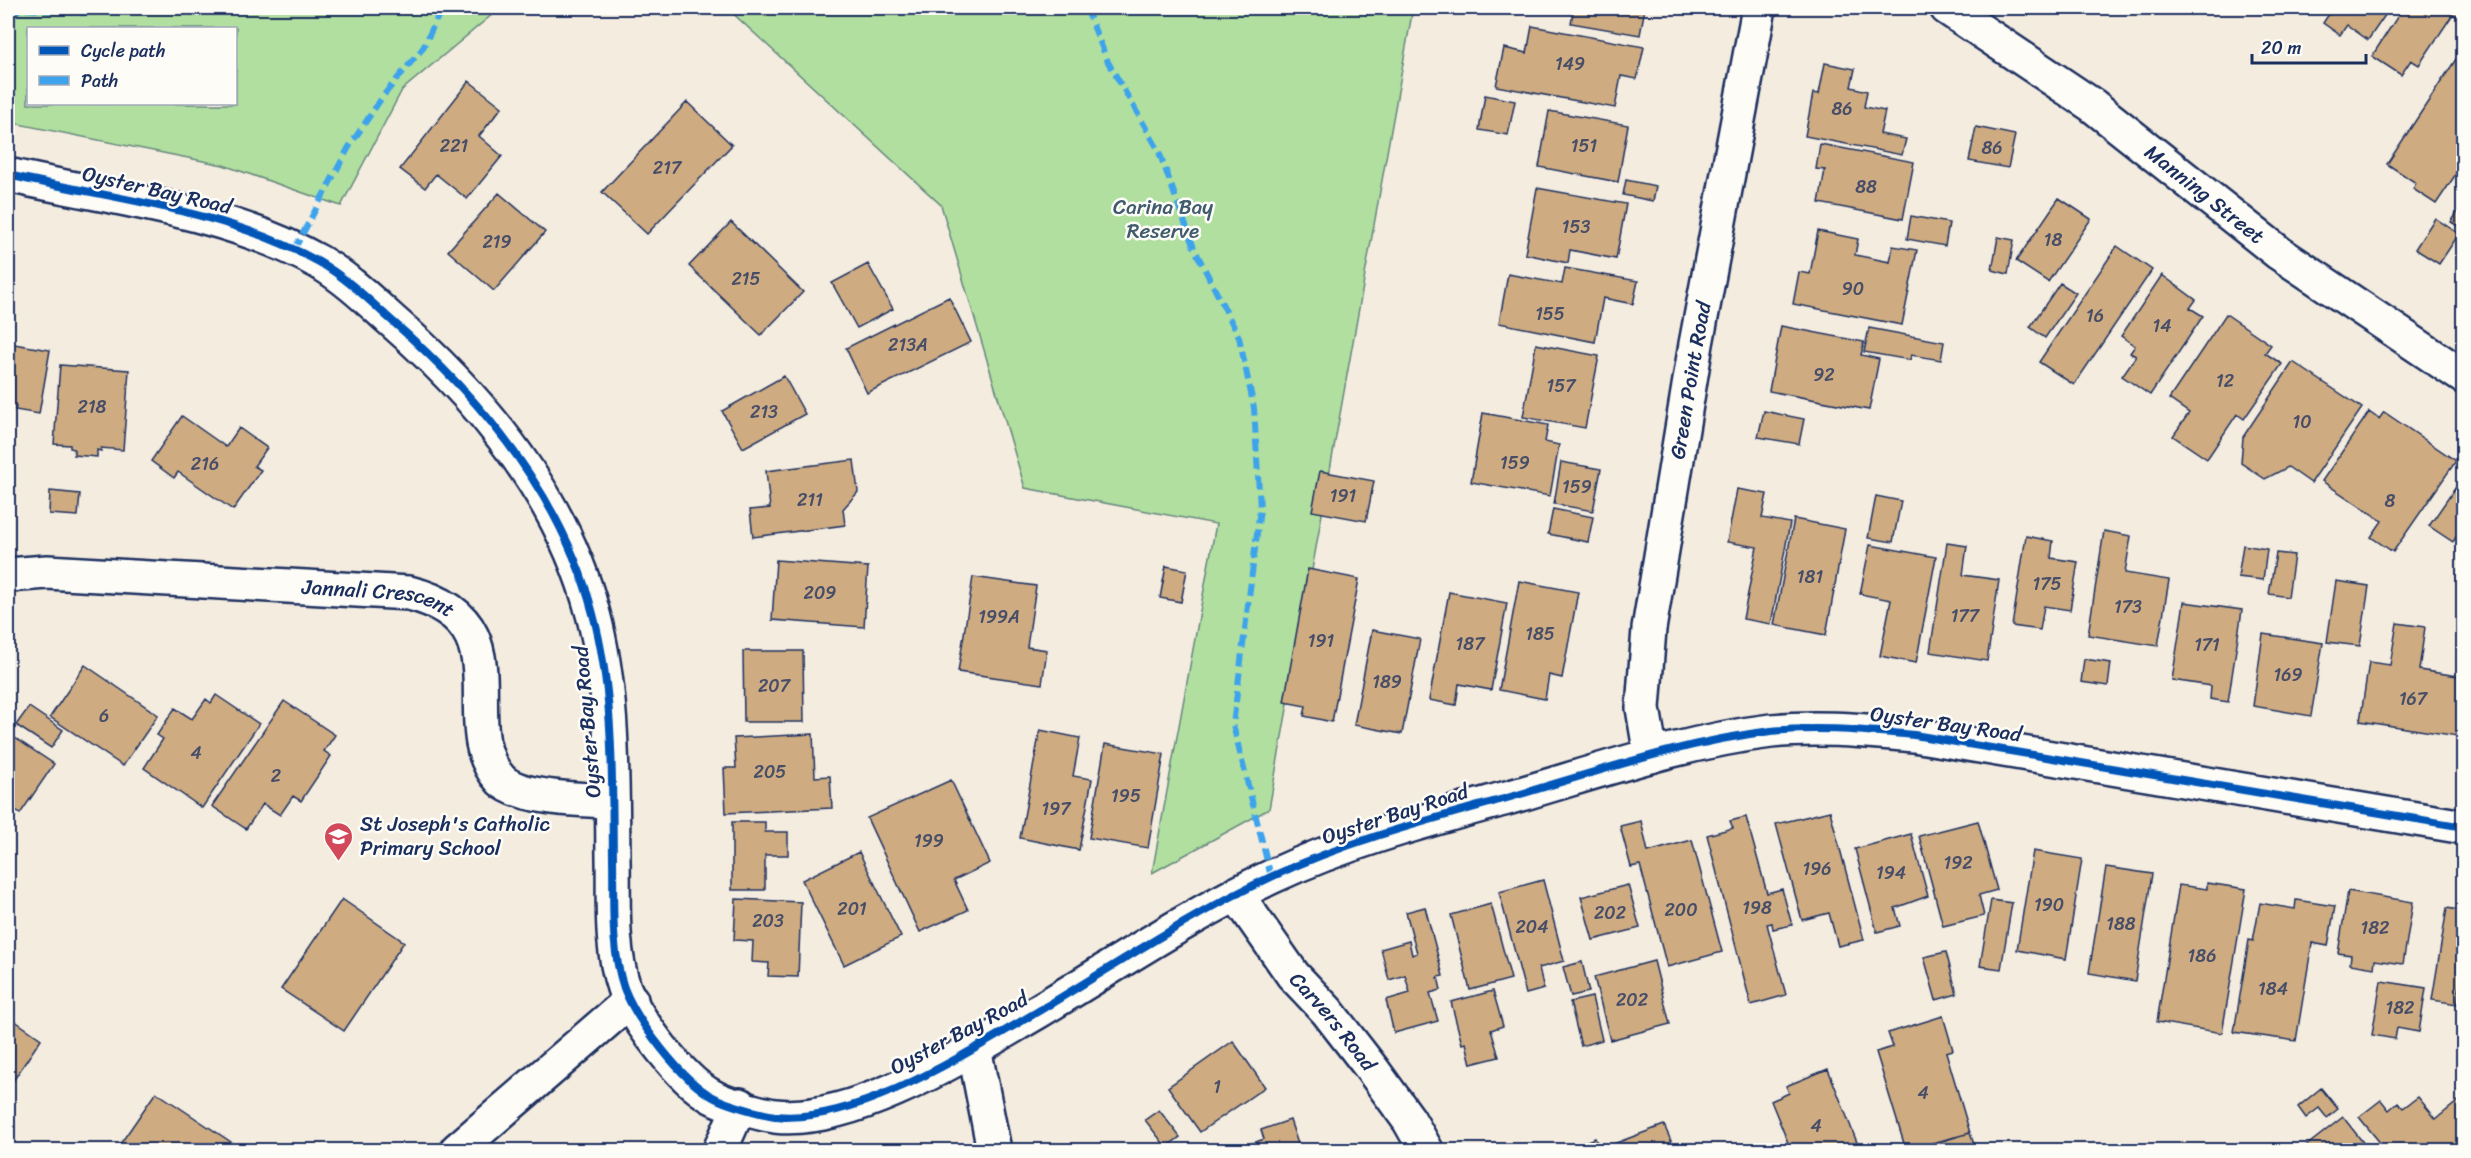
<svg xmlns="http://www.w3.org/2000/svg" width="2471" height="1158" font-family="Sriracha,sans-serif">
	<rect width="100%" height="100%" fill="#f4ecdf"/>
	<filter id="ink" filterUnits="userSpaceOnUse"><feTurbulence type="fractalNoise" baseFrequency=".0167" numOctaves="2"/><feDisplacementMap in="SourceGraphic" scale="12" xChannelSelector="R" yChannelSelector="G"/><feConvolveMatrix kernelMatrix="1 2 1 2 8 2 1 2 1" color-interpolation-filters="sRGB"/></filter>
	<g filter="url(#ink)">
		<path fill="#b0df9f" stroke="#66877e" stroke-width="1.5" fill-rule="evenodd" d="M8 8H500L402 90 341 206 223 165 8 122ZM28 28H236V104H28Z
			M727 8H1413L1269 809 1152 873 1216 524 1025 488 941 205Z"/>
		<path fill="#ceab81" stroke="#1b2f5e" stroke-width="1.5" d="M1574 8H1645L1640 35 1571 23Z
			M2320 8H2390L2368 40 2347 25 2340 35 2323 23 2329 14Z
			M2403 8H2464V14L2460 19 2453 14 2419 65 2411 60 2401 75 2372 56Z
			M1532 26 1644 47 1637 79 1621 76 1615 108 1496 86 1504 48 1527 53Z
			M2462 50 2464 162 2436 204 2413 189 2416 183 2387 164Z
			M1825 63 1855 69 1851 87 1867 91 1864 107 1885 111 1880 134 1906 139 1902 155 1805 136 1813 93 1819 94Z
			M469 81 502 107 479 136 502 156 467 199 436 174 425 188 400 169Z
			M1485 95 1515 101 1508 135 1479 130Z
			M687 102 732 145 647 234 602 192Z
			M1549 111 1628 125 1618 182 1539 167Z
			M1976 127 2015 135 2008 168 1969 161Z
			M1820 144 1914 162 1903 219 1819 203 1825 170 1816 169Z
			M1626 180 1656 186 1653 201 1623 195Z
			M1537 188 1626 204 1616 259 1570 250 1568 263 1525 254Z
			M499 193 545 232 494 291 448 251Z
			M2059 198 2091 219 2048 282 2016 261Z
			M2464 203V230L2451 222Z
			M1911 216 1949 223 1945 246 1907 239Z
			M2435 218 2459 234 2439 264 2415 249Z
			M731 222 803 292 761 335 689 266Z
			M1818 231 1858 239 1855 255 1890 262 1893 246 1917 250 1902 325 1793 304 1799 272 1810 274Z
			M1998 237 2014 240 2008 274 1992 270Z
			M2117 246 2152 270 2074 385 2039 362Z
			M868 264 893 309 857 328 832 283Z
			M1565 268 1638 281 1633 304 1603 298 1595 342 1499 323 1508 274 1562 284Z
			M2162 275 2196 300 2190 308 2203 316 2150 395 2122 376 2136 356 2130 353 2135 346 2121 336Z
			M2060 283 2076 293 2045 338 2030 327Z
			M949 297 971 342 867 393 846 348Z
			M2226 314 2271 345 2265 353 2282 364 2244 419 2237 414 2207 459 2173 436 2189 413 2169 399Z
			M1781 326 1864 342 1861 355 1879 359 1869 410 1769 391Z
			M1869 328 1944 342 1941 360 1911 355 1910 360 1864 352Z
			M8 343 50 350 39 414 15 410 16 406 8 404Z
			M1536 344 1599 356 1585 428 1523 417Z
			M2293 362 2362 408 2311 483 2288 467 2265 479 2241 463 2243 437Z
			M60 365 129 370 123 450 101 448V451L97 450V457L74 455V449L70 448V445L54 444Z
			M784 376 805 414 743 448 722 411Z
			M1764 411 1804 419 1799 444 1758 437Z
			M2369 412 2379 419 2384 412 2456 461 2393 552 2371 537 2382 521 2322 481Z
			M1483 413 1548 425 1545 442 1559 445 1550 496 1471 482Z
			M182 416 226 447 239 428 267 448 254 466 261 470 233 510 178 472 174 478 151 461Z
			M854 460 858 492 843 509 845 525 753 537 750 510 770 508 766 471Z
			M1561 462 1601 469 1593 511 1554 504Z
			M1320 471 1374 481 1366 521 1312 511Z
			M2458 484 2464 488V538L2458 534 2453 542 2429 526Z
			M1737 489 1767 494 1762 518 1790 523 1771 624 1743 619 1757 547 1727 542Z
			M50 491 80 494 78 516 49 514Z
			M1876 496 1901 501 1893 542 1868 538Z
			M1553 509 1593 517 1588 542 1548 534Z
			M1794 519 1845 529 1826 635 1774 625Z
			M2104 531 2131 536 2125 573 2169 580 2158 646 2088 635Z
			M2026 536 2053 541 2051 558 2078 562 2070 610 2044 606 2040 630 2012 626Z
			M1947 543 1967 546 1963 575 1999 580 1987 661 1930 652Z
			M1870 545 1936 557 1916 663 1880 656 1891 600 1860 594Z
			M2243 545 2267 549 2263 580 2238 577Z
			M2276 553 2294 555 2288 597 2269 594Z
			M776 560 868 567 864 627 772 620Z
			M1166 566 1187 570 1181 602 1160 598Z
			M1308 569 1359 579 1332 722 1304 716 1306 706 1284 702Z
			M973 577 1036 586 1027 647 1047 650 1042 684 958 672Z
			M1519 581 1578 592 1562 678 1549 675 1545 699 1499 690Z
			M2336 581 2369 586 2360 646 2327 642Z
			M1449 592 1507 603 1491 690 1459 684 1456 705 1429 700Z
			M2184 602 2242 610 2228 702 2210 699 2211 686 2172 680Z
			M2397 623 2425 627 2419 670 2464 677V737L2360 721 2369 662 2390 665Z
			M1372 630 1420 639 1402 734 1354 725Z
			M2263 634 2323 643 2311 716 2253 706Z
			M743 651H803L804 722H744Z
			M2084 659 2111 663 2108 686 2081 682Z
			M85 665 158 715 123 766 50 717Z
			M216 695 259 724 202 808 144 768 163 739 157 735 175 708 192 719 206 699 211 703Z
			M284 701 335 735 324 751 331 756 301 801 293 796 280 815 263 804 246 829 212 806Z
			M29 707 63 730 51 748 16 725Z
			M1040 730 1080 738 1073 776 1092 779 1079 850 1020 838Z
			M813 734 815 777 830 776 832 808 726 813 724 768H736L734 738Z
			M12 736 54 764 20 814 8 805V741Z
			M1105 744 1164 754 1148 848 1089 838Z
			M951 780 990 863 954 880 968 910 920 932 867 818Z
			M1830 811 1864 940 1838 946 1829 913 1802 920 1776 824Z
			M1746 817 1767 893 1782 889 1792 925 1773 929 1772 923 1767 924 1786 995 1751 1005 1707 835 1733 828 1730 821Z
			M1641 821 1648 852 1692 840 1722 952 1667 967 1640 865 1631 867 1620 826Z
			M1978 821 1997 890 1979 895 1984 916 1943 926 1919 836Z
			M732 822H765V832H788V855H765V890H732Z
			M1911 834 1928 896 1895 908 1900 926 1877 932 1855 849Z
			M2033 851 2082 859 2066 959 2017 950Z
			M859 852 901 937 844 965 802 880Z
			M2106 867 2152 874 2135 981 2089 973Z
			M1543 880 1564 961 1539 968 1544 989 1526 994 1499 892Z
			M2207 883 2246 889 2222 1033 2157 1022 2179 885 2207 889Z
			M1628 885 1640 928 1593 940 1581 897Z
			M2348 891 2413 902 2403 964 2375 960 2374 968 2350 964 2351 955 2338 953Z
			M342 899 404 942 344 1031 281 989Z
			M736 899 801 902 798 977 768 976 769 963 752 962 753 941 734 940Z
			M1991 900 2012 903 2001 969 1980 966Z
			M2296 900 2335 906 2328 946 2312 943 2296 1041 2234 1032 2249 940 2253 941 2260 903 2295 909Z
			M1491 904 1511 979 1470 990 1451 915Z
			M1425 907 1443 976 1438 977 1441 990 1430 993 1438 1021 1394 1033 1386 1000 1410 993 1405 975 1389 980 1381 949 1409 941 1412 955 1417 953 1406 912Z
			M2447 908 2464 911V985L2460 984 2457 1004 2432 1000Z
			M1946 952 1957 994 1936 1000 1924 957Z
			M1654 961 1670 1024 1610 1040 1594 977Z
			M1582 962 1589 992 1571 996 1563 967Z
			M2381 981 2426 988 2419 1032 2397 1028 2395 1039 2372 1035Z
			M1493 991 1503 1026 1491 1030 1499 1057 1471 1064 1466 1043 1462 1044 1451 1002Z
			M1592 997 1602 1040 1581 1046 1570 1002Z
			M8 1016 41 1039 11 1084 8 1081Z
			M1943 1016 1953 1050 1946 1052 1970 1133 1906 1150 1876 1052 1893 1047 1888 1033Z
			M1233 1041 1265 1087 1200 1132 1168 1087Z
			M1828 1069 1860 1150H1791L1771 1101 1789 1093 1786 1086Z
			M2321 1088 2338 1109 2327 1118 2319 1108 2306 1118 2298 1107Z
			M156 1092 243 1150H116Z
			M2418 1097 2436 1119 2462 1098 2464 1139 2456 1145 2461 1150H2386L2359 1117 2381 1100 2389 1110 2398 1102 2403 1108Z
			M1159 1110 1180 1137 1166 1147 1145 1120Z
			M2343 1117 2369 1150H2301Z
			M1290 1120 1300 1150H1247L1245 1146 1264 1139 1261 1130Z
			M1664 1125 1675 1150 1566 1149 1595 1138 1600 1149Z
			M1970 1133 1976 1150H1911Z"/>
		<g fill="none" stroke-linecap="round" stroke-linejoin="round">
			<defs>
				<g id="street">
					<path id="s1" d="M1947 8 2092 105 2279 253 2464 377"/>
					<path id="s2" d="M8 575 47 572 409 593C528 622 449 725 501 780 520 799 586 800 612 801"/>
					<path d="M974 1048 994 1150"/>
					<path d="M457 1150 631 1000"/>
					<path d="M720 1150 740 1105"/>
				</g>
				<g id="secondary">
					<path d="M8 175C112 199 224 209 319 262 345 277 368 299 390 319 481 398 562 495 593 614 614 692 612 778 613 859 614 901 610 947 624 988 636 1020 682 1081 713 1097 725 1104 761 1114 775 1116 856 1125 968 1052 1037 1012 1114 966 1191 914 1273 876 1348 841 1428 820 1507 798 1594 773 1681 742 1771 731 1819 726 1866 731 1914 735L2464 827"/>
					<path id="s3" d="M1651 756 1643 708 1649 629 1696 344 1759 8"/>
					<path id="s4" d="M1237 895 1293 975 1327 1011 1372 1069 1409 1120 1426 1150"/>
				</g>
			</defs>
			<use href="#street" stroke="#1b2f5e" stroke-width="38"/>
			<use href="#secondary" stroke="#1b2f5e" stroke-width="38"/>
			<use href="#street" stroke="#fdfcf7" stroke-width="33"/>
			<use href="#secondary" stroke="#fdfcf7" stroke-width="33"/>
			<path stroke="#3da3ed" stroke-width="6" stroke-dasharray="12 6" stroke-linecap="butt" d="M1086 8 1108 62 1158 149 1194 248 1239 337 1254 408 1260 509 1233 725 1271 877
				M8 13 27 9 82 13 117 8
				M294 250 349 147 383 96 423 48 442 8"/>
			<defs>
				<path id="cycleway" d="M8 175C112 199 224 209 319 262 345 277 368 299 390 319 481 398 562 495 593 614 614 692 612 778 613 859 614 901 610 947 624 988 636 1020 682 1081 713 1097 725 1104 761 1114 775 1116 856 1125 968 1052 1037 1012 1114 966 1191 914 1273 876 1348 841 1428 820 1507 798 1594 773 1681 742 1771 731 1819 726 1866 731 1914 735L2464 827"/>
			</defs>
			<use href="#cycleway" stroke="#fdfcf7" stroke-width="11"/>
			<use href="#cycleway" stroke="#0057b8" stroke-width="8"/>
		</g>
	</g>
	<defs>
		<symbol id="school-pin" viewBox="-11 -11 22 30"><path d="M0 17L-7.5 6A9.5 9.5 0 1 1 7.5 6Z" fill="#d1495b" stroke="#fdfcf7"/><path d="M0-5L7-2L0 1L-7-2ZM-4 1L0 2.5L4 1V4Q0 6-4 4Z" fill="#fff"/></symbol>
	</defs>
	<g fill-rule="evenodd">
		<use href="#school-pin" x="322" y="820" width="33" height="45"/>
	</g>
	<g text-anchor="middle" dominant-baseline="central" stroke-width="5" stroke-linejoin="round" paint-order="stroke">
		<g font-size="18" fill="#484e67">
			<text x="1570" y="64">149</text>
			<text x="1842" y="109">86</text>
			<text x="454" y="146">221</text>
			<text x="1584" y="146">151</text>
			<text x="1992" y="148">86</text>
			<text x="667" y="168">217</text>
			<text x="1866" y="187">88</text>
			<text x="1576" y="227">153</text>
			<text x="2053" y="240">18</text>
			<text x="497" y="242">219</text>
			<text x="746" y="279">215</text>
			<text x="1853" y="289">90</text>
			<text x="1550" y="314">155</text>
			<text x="2095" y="316">16</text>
			<text x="2162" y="326">14</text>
			<text x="908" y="345">213A</text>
			<text x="1824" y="375">92</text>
			<text x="2225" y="381">12</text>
			<text x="1561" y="386">157</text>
			<text x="92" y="407">218</text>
			<text x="764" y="412">213</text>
			<text x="2302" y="422">10</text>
			<text x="1515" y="463">159</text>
			<text x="205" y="464">216</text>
			<text x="1577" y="487">159</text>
			<text x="1343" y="496">191</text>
			<text x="810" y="500">211</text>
			<text x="2390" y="501">8</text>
			<text x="1810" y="577">181</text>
			<text x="2047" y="584">175</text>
			<text x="820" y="593">209</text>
			<text x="2128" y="607">173</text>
			<text x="1965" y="616">177</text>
			<text x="999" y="617">199A</text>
			<text x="1540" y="634">185</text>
			<text x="1321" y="641">191</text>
			<text x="1470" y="644">187</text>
			<text x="2207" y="645">171</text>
			<text x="2288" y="675">169</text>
			<text x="1387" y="682">189</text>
			<text x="774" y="686">207</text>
			<text x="2413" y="699">167</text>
			<text x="104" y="716">6</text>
			<text x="196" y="753">4</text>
			<text x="770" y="772">205</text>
			<text x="276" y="776">2</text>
			<text x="1126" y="796">195</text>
			<text x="1056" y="809">197</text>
			<text x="929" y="841">199</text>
			<text x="1958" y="863">192</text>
			<text x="1817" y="869">196</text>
			<text x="1891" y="873">194</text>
			<text x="2049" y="905">190</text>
			<text x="1757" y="908">198</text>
			<text x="852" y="909">201</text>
			<text x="1681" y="910">200</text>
			<text x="1610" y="913">202</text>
			<text x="768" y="921">203</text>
			<text x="2121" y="924">188</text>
			<text x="1532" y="927">204</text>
			<text x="2375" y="928">182</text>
			<text x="2202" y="956">186</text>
			<text x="2273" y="989">184</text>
			<text x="1632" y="1000">202</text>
			<text x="2400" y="1008">182</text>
			<text x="1217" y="1087">1</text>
			<text x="1923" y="1093">4</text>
			<text x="1816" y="1126">4</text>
		</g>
		<g font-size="21" fill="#1b2f5e" stroke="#fdfcf7">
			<text transform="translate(157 190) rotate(13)">Oyster Bay Road</text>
			<text stroke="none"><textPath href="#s1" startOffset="318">Manning Street</textPath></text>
			<text stroke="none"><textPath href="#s3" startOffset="380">Green Point Road</textPath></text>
			<text stroke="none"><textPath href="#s2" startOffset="372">Jannali Crescent</textPath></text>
			<text transform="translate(587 722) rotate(-95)">Oyster Bay Road</text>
			<text transform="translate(1946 724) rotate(8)">Oyster Bay Road</text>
			<text transform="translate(1395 814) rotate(-18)">Oyster Bay Road</text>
			<text stroke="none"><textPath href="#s4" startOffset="159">Carvers Road</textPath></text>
			<text transform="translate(959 1033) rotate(-28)">Oyster Bay Road</text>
		</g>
		<g font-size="21" fill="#405b6e" stroke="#fdfcf7">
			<text x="1163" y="207">Carina Bay<tspan x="1163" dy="24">Reserve</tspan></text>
		</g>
		<g font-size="21" fill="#1b2f5e" stroke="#fdfcf7" text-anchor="start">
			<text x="360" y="824">St Joseph's Catholic<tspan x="360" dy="24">Primary School</tspan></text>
		</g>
	</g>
	<rect width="2471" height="1158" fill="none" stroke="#fdfcf7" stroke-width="30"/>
	<rect x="15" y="15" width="2441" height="1128" fill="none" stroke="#1b2f5e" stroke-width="2" filter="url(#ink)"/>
	<rect x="27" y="27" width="210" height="78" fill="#fdfcf7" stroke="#a3aaba" stroke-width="1.5"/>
	<rect x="39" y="46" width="30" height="9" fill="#0057b8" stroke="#a3aaba" stroke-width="1.5"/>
	<text x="81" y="57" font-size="18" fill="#1b2f5e">Cycle path</text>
	<rect x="39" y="76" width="30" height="9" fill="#3da3ed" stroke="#a3aaba" stroke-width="1.5"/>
	<text x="81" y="87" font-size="18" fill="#1b2f5e">Path</text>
	<path d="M2252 54v9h114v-9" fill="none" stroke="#1b2f5e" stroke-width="3"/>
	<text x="2261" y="54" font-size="18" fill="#1b2f5e" stroke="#fdfcf7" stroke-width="4.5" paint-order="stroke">20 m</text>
</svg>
